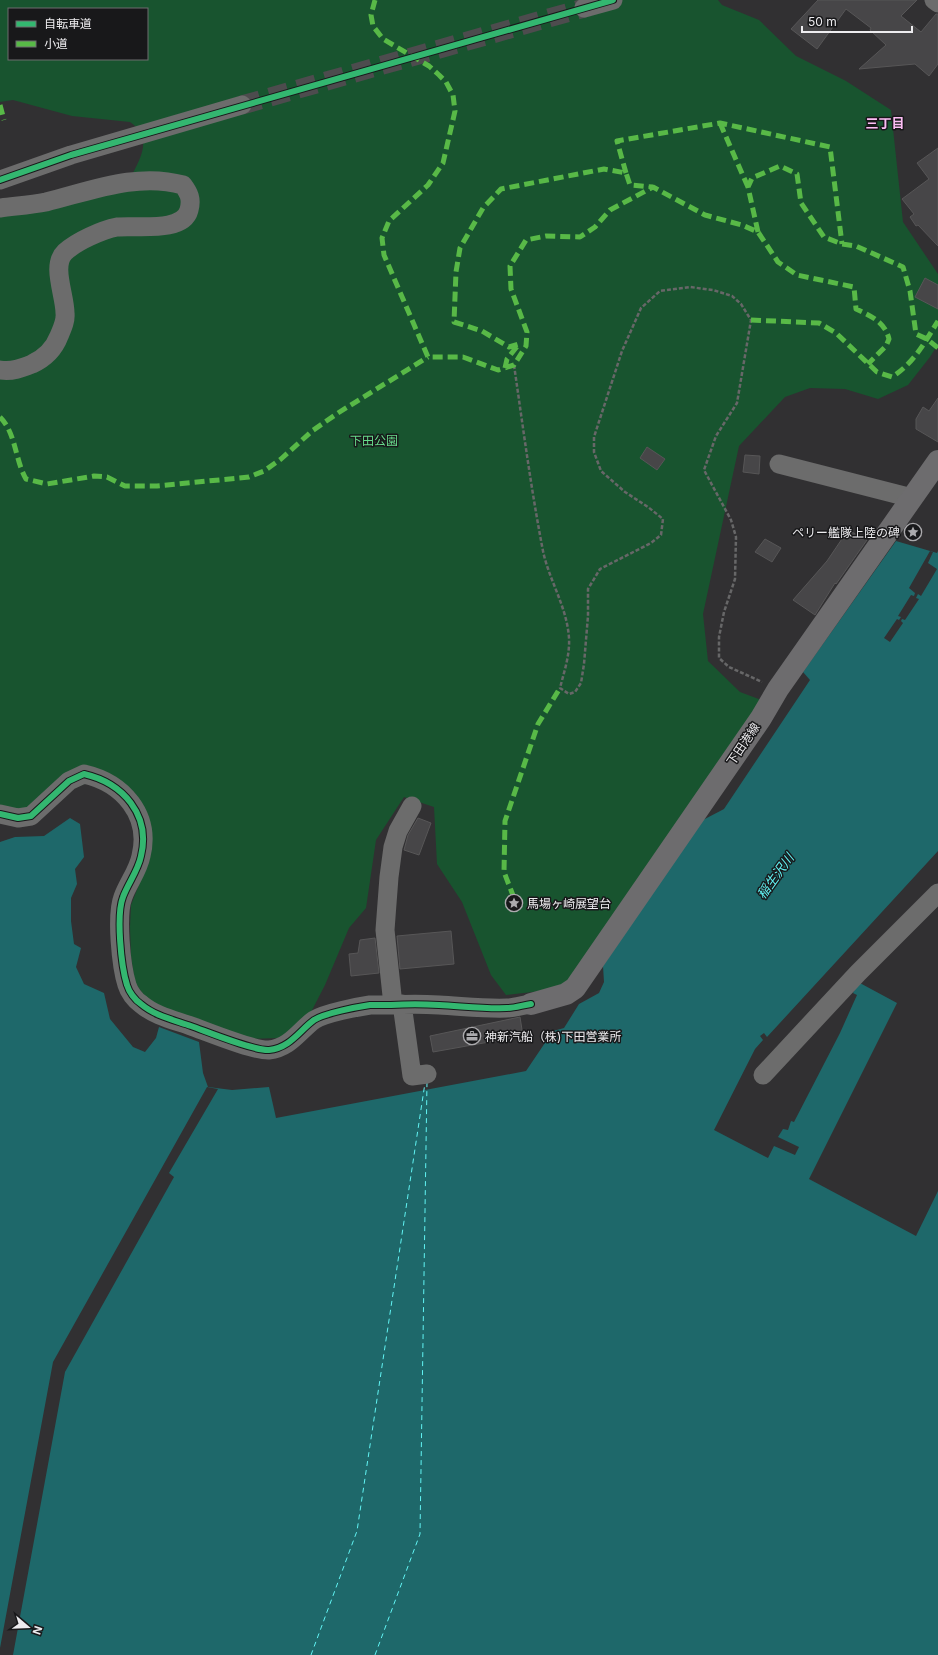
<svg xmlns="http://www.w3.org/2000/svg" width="938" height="1655" font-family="Inter,'Noto Sans JP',sans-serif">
	<rect width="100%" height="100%" fill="#313032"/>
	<path fill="#18542f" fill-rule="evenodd" d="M0 0H718L722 5 759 20 796 56 846 81 891 110 903 222 938 274V344L930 357 908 385 878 399 845 389 810 388 785 397 739 446 703 614 708 661 740 692 764 701 568 988 506 995 491 975 462 902 437 864 434 807 404 797 376 840 366 908 349 928 325 985 309 1016 279 1038 250 1039 150 1003 135 983 131 956 130 927 131 905 144 872 145 814 135 793 107 774 23 811 0 805V217L133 173C143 154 151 136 130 122L72 116 13 100 0 102ZM9 9H147V59H9Z"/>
	<path fill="#1e686a" d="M896 541 937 553 938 551V851L767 1037 764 1033 760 1036 763 1040 755 1049 714 1130 768 1158 774 1146 795 1155 799 1147 778 1137 783 1129 788 1130 791 1121 794 1122 840 1033 857 995 853 993 858 982 897 1003 809 1179 916 1236 938 1191V1655H0V842L15 837 44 836 70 818 80 824 84 857 75 869 77 884 71 898V921L74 944 81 948 76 967 84 984 104 993 110 1019 133 1047 145 1052 156 1038 159 1027 199 1042 203 1073 208 1087 232 1090 269 1087 276 1118 526 1071 553 1031 564 1028 579 1004 599 993 604 982 603 966 701 821 724 809 810 680 803 672Z"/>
	<path fill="#313032" d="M930 551 933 552 928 563 937 569 921 596 918 594 916 598 919 599 905 620 902 619 901 621 903 623 890 642 884 638 897 619 899 620 901 617 898 616 911 595 914 596 915 593 909 588Z
		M207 1087 218 1089 169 1173 174 1177 65 1372 13 1655H0V1648L53 1362Z"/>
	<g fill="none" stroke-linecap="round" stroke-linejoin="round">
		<path stroke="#61f4f4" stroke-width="1" stroke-dasharray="5 4" stroke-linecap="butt" d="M311 1655 357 1531 425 1083
			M375 1655 420 1534 427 1082"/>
	</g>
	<path fill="#474648" stroke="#575657" d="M818 0H917L901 16 921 32 936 14H938V64L929 76 915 64 859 69 886 45 870 30 871 28 846 9 817 49 791 29Z
		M938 148V246L918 225 916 226 910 217 914 214 902 199 929 179 917 163Z
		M925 278 938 285V309L915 297Z
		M938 398V442L916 429V419L923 407 929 411Z
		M647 447 665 459 657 470 640 458Z
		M745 455 760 456 759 474 743 472Z
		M848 530 867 540 836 584 835 583 815 615 793 600 827 561Z
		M765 539 781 548 772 562 755 552Z
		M418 818 431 823 419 855 404 850 408 835Z
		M451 931 454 964 400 969 397 936Z
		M375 938 379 973 351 976 349 954 358 953 360 940Z
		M520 1017 523 1036 433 1052 430 1036Z"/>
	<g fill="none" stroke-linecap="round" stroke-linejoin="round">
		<path stroke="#4d4c4e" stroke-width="19" stroke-dasharray="19 10" stroke-linecap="butt" d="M242 105 584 8"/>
		<path stroke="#676768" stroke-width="2.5" stroke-dasharray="4 2" stroke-linecap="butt" d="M514 365C523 427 531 489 543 551 549 580 567 607 569 638 570 655 564 672 560 688L569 694 575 692 581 683 584 664 588 616V589L600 569 651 543 661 535 663 519 648 507 625 492 601 471 594 452V437L622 351 641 308 660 291 690 287 713 290 732 296 741 304 751 320 737 403 716 436 704 470 731 520 736 537 735 579 724 612 719 637V658L729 667 762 682"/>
		<path stroke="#6c6c6c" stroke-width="19" d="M934 0 938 3
			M584 8 613 0
			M0 180 71 155 242 105
			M0 208C15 206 31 205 46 202 91 191 137 172 183 185 189 193 192 199 189 210 183 233 137 225 117 227 102 230 77 241 65 252 51 265 65 295 65 313 66 321 62 329 59 336 54 349 45 358 32 364 22 368 12 372 0 370
			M779 464 912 498
			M0 814 18 818 31 816 69 781 84 774C123 783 151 815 141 856 138 871 128 883 123 897 116 915 121 966 127 985 129 992 135 1000 141 1004 155 1016 174 1020 191 1026 208 1032 254 1051 269 1050 290 1048 300 1030 314 1020 325 1013 357 1007 370 1005 377 1005 384 1005 391 1005 407 1004 423 1004 439 1005 461 1006 485 1009 507 1008 515 1008 523 1005 531 1004
			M402 1004 412 1076 427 1074
			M393 1005 385 930 389 877 393 847 398 831 412 806
			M763 1075 858 973 938 893"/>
		<path stroke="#6d6c6e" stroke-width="22" d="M531 1004 566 994 575 988 761 718 778 689 938 461"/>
		<path stroke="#58b947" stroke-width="5" stroke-dasharray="10 5" stroke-linecap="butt" d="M375 0 371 15 373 26 383 39 429 66 439 75 446 82 453 95 455 111 443 163 428 185 389 221 382 238 384 255 428 357H463L498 370 514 365 526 346 527 332 511 289 510 266 526 240 546 236 580 237 595 227 610 210 653 187 705 215 742 225 758 232 778 262 797 275 854 287 856 309C871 316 885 322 889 339L886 346 868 364
			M0 105 4 120
			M720 123 748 187
			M626 173 617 141 720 123 830 147 842 244
			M758 232 748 187 752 178 780 166 797 174 801 203 824 237 842 244 856 246 903 267 910 291 916 334 927 339 938 348
			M751 320 819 323 836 333 877 372 892 377C914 363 925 342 938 321
			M505 368 507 359 519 344 509 347 482 331 454 322 456 272 460 248 483 208 501 189 604 169 626 173 630 185 653 187
			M0 417C16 433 15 460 26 479L47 484 94 476 107 477 125 486H157L249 477 264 471 281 459 312 431 338 413 428 357
			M514 898 504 872 505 821 538 724 560 688"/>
		<defs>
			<path id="cycleway" d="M0 180 71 155 613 0
				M0 814 18 818 31 816 69 781 84 774C123 783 151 815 141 856 138 871 128 883 123 897 116 915 121 966 127 985 129 992 135 1000 141 1004 155 1016 174 1020 191 1026 208 1032 254 1051 269 1050 290 1048 300 1030 314 1020 325 1013 357 1007 370 1005 377 1005 384 1005 391 1005 407 1004 423 1004 439 1005 461 1006 485 1009 507 1008 515 1008 523 1005 531 1004"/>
		</defs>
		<use href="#cycleway" stroke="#18181a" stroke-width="8"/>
		<use href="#cycleway" stroke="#33b770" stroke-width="6"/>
	</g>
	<defs>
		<symbol id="sight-ring" viewBox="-11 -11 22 22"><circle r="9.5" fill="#18181a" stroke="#abaaad" stroke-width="1.5"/><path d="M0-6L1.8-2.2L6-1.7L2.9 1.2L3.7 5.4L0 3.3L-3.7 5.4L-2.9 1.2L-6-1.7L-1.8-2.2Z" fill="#abaaad"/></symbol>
		<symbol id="office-ring" viewBox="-11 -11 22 22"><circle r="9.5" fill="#18181a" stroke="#abaaad" stroke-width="1.5"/><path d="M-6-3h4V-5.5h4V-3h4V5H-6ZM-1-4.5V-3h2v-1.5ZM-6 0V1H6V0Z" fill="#abaaad"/></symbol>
	</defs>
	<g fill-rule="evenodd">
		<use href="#sight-ring" x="903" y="522" width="20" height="20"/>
		<use href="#sight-ring" x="504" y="893" width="20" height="20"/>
		<use href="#office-ring" x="462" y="1026" width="20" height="20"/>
	</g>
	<g text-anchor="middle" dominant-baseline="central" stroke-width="3" stroke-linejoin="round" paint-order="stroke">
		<g font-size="12" fill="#68dc8c" stroke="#18181a">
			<text x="374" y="440">下田公園</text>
		</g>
		<g font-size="12" fill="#edecef" stroke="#18181a" text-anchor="start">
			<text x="900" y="532" text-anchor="end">ペリー艦隊上陸の碑</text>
			<text x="527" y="903">馬場ヶ崎展望台</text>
			<text x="485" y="1036">神新汽船（株)下田営業所</text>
		</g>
		<g font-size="12" fill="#edecef" stroke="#18181a">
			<text transform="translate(743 744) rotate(-56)">下田港線</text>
		</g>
		<g font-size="13" font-weight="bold" fill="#fcbdf4" stroke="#18181a">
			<text x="885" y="123">三丁目</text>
		</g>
		<g font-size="13" font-style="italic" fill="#61f4f4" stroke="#18181a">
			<text transform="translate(775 876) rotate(-54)">稲生沢川</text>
		</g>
	</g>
	<rect x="8" y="8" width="140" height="52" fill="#18181a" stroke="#6d6d6f"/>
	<rect x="16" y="21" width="20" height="6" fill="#33b770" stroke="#6d6d6f"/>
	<text x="44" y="28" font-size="12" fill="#edecef">自転車道</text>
	<rect x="16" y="41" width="20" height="6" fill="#58b947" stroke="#6d6d6f"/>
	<text x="44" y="48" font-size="12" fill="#edecef">小道</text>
	<g transform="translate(28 1627) rotate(109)" stroke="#18181a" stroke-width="3" paint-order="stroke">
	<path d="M0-3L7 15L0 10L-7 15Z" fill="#edecef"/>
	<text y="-6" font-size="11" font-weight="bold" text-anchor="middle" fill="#edecef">N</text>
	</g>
	<path d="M802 26v6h110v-6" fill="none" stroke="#edecef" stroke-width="2"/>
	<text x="808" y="26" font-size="12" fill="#edecef" stroke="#18181a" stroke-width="3" paint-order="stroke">50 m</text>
</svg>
